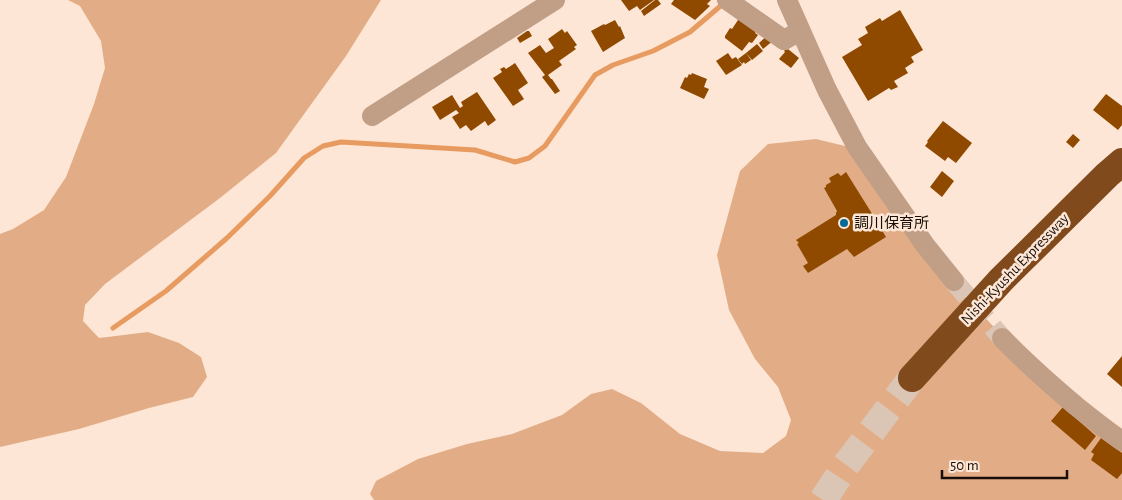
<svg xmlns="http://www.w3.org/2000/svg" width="1122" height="500" font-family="'Alegreya Sans','Noto Sans JP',sans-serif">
	<rect width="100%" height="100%" fill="#fde6d5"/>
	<path fill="#e2ad86" d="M68 0H381L346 56 276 153 220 198 105 284 85 305 83 321 99 338 148 332 179 343 201 357 207 377 193 397 149 408 79 429 0 447V234L13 229 44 210 66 177 94 104 105 68 101 41 80 6Z
		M816 139 849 147 925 253 1019 354 1122 432V500H374L370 494 376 481 418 459 467 444 512 434 562 415 591 394 612 389 641 403 680 434 720 451 763 453 786 436 791 420 778 387 755 359 729 310 717 255 740 171 768 144Z"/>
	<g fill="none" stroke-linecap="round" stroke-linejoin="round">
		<path stroke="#e79b61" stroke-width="5" d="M113 328 166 291 227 238 270 196 304 158 323 146 341 142 475 150 515 162 529 158 545 146 595 75 613 65 653 51 690 32 724 3"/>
	</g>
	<path fill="#8f4a00" d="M621 0H654L640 10 637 6 629 11Z
		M655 0H658L661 4 644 16 641 11Z
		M674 0H711L707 4 710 6 695 20 671 4Z
		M900 10 923 50 911 57 914 62 905 68 908 73 894 81 898 87 891 90 889 88 868 101 842 57 862 45 858 39 868 33 865 27 880 18 882 21Z
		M740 17 759 28 755 33 758 35 752 43 749 42 742 51 725 38V36L730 28 732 29Z
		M615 20 619 27 620 26 625 38 603 52 591 31 604 24 605 25Z
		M562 29 565 33 567 31 577 45 574 47 576 49 559 61 562 65 548 75 551 79H552L560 91 555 94 542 77 545 75 528 53 540 45 546 53 554 48 548 39Z
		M527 31H529L532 36 520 43 517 38Z
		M769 34 774 40 763 49 759 43Z
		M757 44 763 51 752 60 746 53Z
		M786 49 787 50 788 49 799 58 791 68 779 59 785 52 784 51Z
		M728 53 732 59 736 57 742 65 726 75 716 61Z
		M746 53 751 60 745 64 744 62 742 64 738 59Z
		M515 63 528 83 518 90 524 99 513 106 493 78 502 72 500 69 504 67 506 69Z
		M692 73 707 79 704 87 709 89 704 99 680 88 685 77 687 78 689 74 691 75Z
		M477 92 496 120 488 126 485 121 471 131 466 125 460 129 452 117 459 113 456 110 440 120 432 107 452 95 460 108 463 106 461 102Z
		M1106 94 1122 106V125L1118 130 1093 110Z
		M943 121 972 143 956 163 948 157 945 161 925 146 928 142 927 141Z
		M1073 134 1080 140 1073 148 1066 142Z
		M942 171 954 181 942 197 930 187Z
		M846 172 876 220 877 219 881 226 880 227 886 237 854 257 847 249 808 273 803 266 808 263 797 244 799 243 796 240 836 215V213L837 211 824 188 826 187V185L831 182 829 178 838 173 841 176Z
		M1122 356V387L1107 374Z
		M1063 407 1096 436 1085 450 1051 421Z
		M1101 438 1122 453V473L1117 479 1091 460 1094 454 1091 452Z"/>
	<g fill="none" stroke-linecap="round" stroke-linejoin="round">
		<path stroke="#dbc6b6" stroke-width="20" stroke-dasharray="20 10" stroke-linecap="butt" d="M954 281 1002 338"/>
		<path stroke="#dbc6b6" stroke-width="28" stroke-dasharray="28 14" stroke-linecap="butt" d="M823 500 846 465 912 378"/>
		<path stroke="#c19e86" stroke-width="20" d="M727 0 784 40 800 31
			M787 0 827 90 857 147 925 245 954 281
			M372 116 555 0
			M1002 338C1025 362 1050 384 1076 406 1091 418 1106 430 1122 441"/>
		<path stroke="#804a1c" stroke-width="28" d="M912 378 1001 280 1107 175 1122 162"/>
	</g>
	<circle fill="#036a98" stroke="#fde6d5" stroke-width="2" cx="844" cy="223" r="5"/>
	<g text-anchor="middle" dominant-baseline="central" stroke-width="5" stroke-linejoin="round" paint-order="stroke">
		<g font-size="15" fill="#180e07" stroke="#fde6d5" text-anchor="start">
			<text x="854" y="223">調川保育所</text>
		</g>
		<g font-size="15" fill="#180e07" stroke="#fde6d5">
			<text transform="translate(1015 269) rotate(-46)">Nishi-Kyushu Expressway</text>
		</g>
	</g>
	<path d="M942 470v8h125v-8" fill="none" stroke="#180e07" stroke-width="2.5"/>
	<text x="950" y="470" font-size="15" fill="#180e07" stroke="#fde6d5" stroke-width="4" paint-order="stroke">50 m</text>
</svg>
